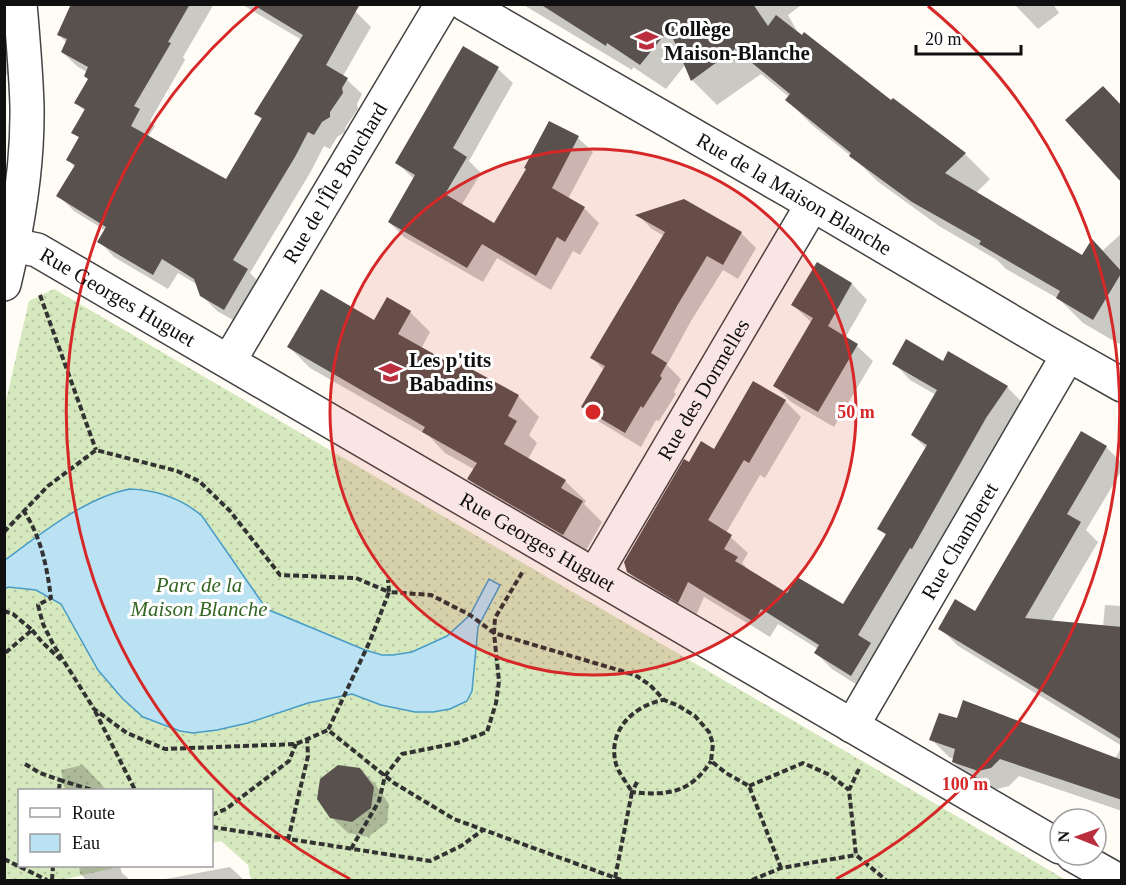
<svg xmlns="http://www.w3.org/2000/svg" width="1126" height="885" font-family="'Times New Roman',serif">
	<defs>
		<pattern id="grass-dots" width="8" height="8" patternUnits="userSpaceOnUse" patternTransform="scale(1.5)"><rect width="8" height="8" fill="#d6e8be"/><path d="M2 2h.1M6 6h.1" fill="none" stroke="#b7c6a2" stroke-width="1.8" stroke-linecap="round"/></pattern>
	</defs>
	<rect width="100%" height="100%" fill="#fefcf4"/>
	<path fill="url(#grass-dots)" d="M54 289 1066 880H251L248 865 221 841 212 843V790H20V866H122L62 880H5V405L29 301Z"/>
	<path fill="#bbe2f3" stroke="#469bc7" stroke-width="1.5" d="M130 489C157 490 181 498 202 516L263 604 269 610 365 650 382 655H393L412 652 447 636 470 615 489 579 500 585 478 627 472 691 467 701 450 709 433 712H415L381 705 352 694 308 703 248 723 217 730 193 733 180 731 143 717 122 698 98 670 61 604 36 590 8 587 5 589V560C41 534 86 497 130 489Z"/>
	<path fill="#0003" d="M72 4H214L183 57 185 60 150 121 155 126 148 137 226 181 262 120 256 114 302 40 241 4H344L356 12 371 27 343 76 362 94 357 104 358 109 345 128V132L337 137 330 149 324 146 310 173 250 273 262 285 240 324 217 311 201 295 198 285 178 273 168 289 114 257 99 241 106 231 74 211 58 195 75 167 68 160 80 139 73 132 85 111 76 103 90 80 87 72 78 67 62 52 67 43 59 35Z
		M522 4H799L800 6 788 15 801 38 892 102 893 100 965 154 990 179 976 193 1083 257 1102 251 1122 233V340L1119 344 1083 323 1059 299 1006 269 997 260 939 226 877 181 856 160 812 125 787 100 789 97 761 74 717 105 692 80 685 65 666 89 633 67 632 70Z
		M1014 4H1053L1059 13 1038 29Z
		M4 54 8 57 9 72 4 78Z
		M498 69 513 83 469 161 481 173 461 206 494 225 578 138 593 152 568 199 584 208 599 223 580 255 573 251 551 290 497 258 483 282 404 237 389 222 414 179 397 163Z
		M638 215 741 233 756 248 738 279 723 270 691 321 667 365 681 379 674 392 676 394 659 421 656 420 641 447 598 421 583 407 604 370 592 358 664 236 652 229Z
		M818 264 852 284 867 300 845 338 857 346 873 361 834 427 791 402 775 386 812 323 793 305Z
		M410 312 430 332 421 349 459 370 518 396 539 417 529 435 537 443 528 459 565 481 586 501 584 504 602 522 584 554 490 500 469 479 475 470 445 453 429 436 310 368 289 347Z
		M894 363H943L1007 387 1023 403 1002 435 929 564 927 563 876 650 886 660 868 692 832 669 816 653 818 649 778 624 770 637 704 597 695 618 645 588 628 572 690 464 714 451 785 401 801 417 765 478 760 475 726 533 748 553 742 563 752 573 787 595 843 606 887 536 879 528 927 449 912 435 936 395 910 380Z
		M1106 447 1122 463V470L1086 530 1098 542 1051 622 1103 627 1105 605 1122 606V746L958 646 940 628 975 613Z
		M931 739 1115 759 1122 746V811L1019 776 1009 786 997 789 972 780 953 762 954 759 949 757Z
		M83 765 103 786 104 790H65L61 770Z
		M360 769 376 785 389 804 387 823 368 837 348 833 331 817Z
		M79 866H120L122 873 130 880H86L80 873Z
		M230 867 244 880H160Z"/>
	<path fill="#58514d" d="M71 4H190L168 42 171 43 134 106 140 109 131 126 226 179 262 118 254 114 303 35 252 4H360L326 65 348 78 342 88 343 93 330 112V117L322 122 314 135 308 132 295 157 233 260 248 269 224 310 200 296 194 279 162 259 153 275 97 242 106 227 56 196 75 165 66 160 79 137 71 133 85 109 74 103 88 79 84 76 88 67 61 52 67 39 57 35Z
		M540 4H753L768 26 776 15 802 35 804 32 891 100 893 98 966 153 945 173 1082 255 1092 239 1122 272 1093 320 1056 298 1060 291 979 244 981 241 912 202 849 156 851 153 785 100 790 94 735 49 691 81 669 29 640 65 607 43 606 46Z
		M463 46 499 67 453 148 467 157 445 194 494 223 526 169 524 168 549 121 579 136 552 188 585 207 565 242 557 237 536 276 482 244 467 268 388 222 415 175 395 163Z
		M1103 86 1122 106V183L1065 120Z
		M684 199 742 232 723 265 707 256 677 306 651 353 667 363 660 376 662 378 643 408 641 406 625 433 581 407 605 366 590 358 665 232 635 215Z
		M817 262 852 283 828 326 858 344 818 412 773 386 813 318 791 305Z
		M321 289 374 320 387 297 411 311 398 334 459 368 462 364 519 395 508 416 517 421 504 444 566 480 561 488 583 501 563 535 467 479 477 463 422 432 425 427 287 347Z
		M906 339 943 361 948 351 1008 386 986 418 912 549 910 548 858 635 871 643 851 676 814 653 819 645 761 609 754 622 688 582 678 603 627 572 624 562 684 459 689 462 701 441 714 449 753 381 786 400 749 463 744 460 708 520 732 535 724 549 738 557 735 561 787 593 797 577 843 604 886 534 877 529 927 445 911 435 937 390 892 364Z
		M1081 431 1107 446 1067 514 1081 522 1025 618 1122 627V740L938 629 955 599 975 611Z
		M963 700 1122 760V800L1000 759 991 768 978 771 952 762 955 749 929 740 939 713 957 718Z
		M338 765 360 768 374 787 371 808 352 822 330 818 317 799 320 779Z"/>
	<g fill="none" stroke-linecap="round" stroke-linejoin="round">
		<defs>
			<g id="minor">
				<path id="s1" d="M465 4 790 191 1046 342 1122 385"/>
				<path id="s2" d="M13 245 37 250 1060 847"/>
				<path d="M4 284C18 226 28 166 27 106 26 72 23 38 20 4"/>
				<path id="s3" d="M229 361 442 4"/>
				<path id="s4" d="M595 574 812 205"/>
				<path id="s5" d="M852 726 1068 355"/>
				<path d="M1073 855 1117 880"/>
			</g>
		</defs>
		<use href="#minor" stroke="#434343" stroke-width="36"/>
		<path stroke="#323232" stroke-width="4" stroke-dasharray="6 3" stroke-linecap="butt" d="M40 295 96 450
			M23 510C41 536 47 567 51 598L38 605 43 624 53 644 94 709 127 733 165 749 296 744 328 730
			M4 532 48 486 96 450 177 471 199 481 230 511 280 575 356 578 389 592 388 580
			M4 611 13 614 32 630 4 654
			M32 630 42 642 61 660
			M95 711 135 790
			M25 764 40 773 60 780
			M859 769 849 790 856 855 886 880
			M637 782 632 792C667 796 691 793 711 761
			M749 786 803 763 830 775 849 790
			M59 790 60 780 92 790
			M212 815 226 809 289 761 296 744
			M212 827 430 861 461 846 483 830
			M288 840 308 756 307 738
			M351 849 379 801 385 776 402 754 457 743 487 732 496 703 499 681 494 633 495 618 523 571
			M4 859 47 880
			M615 878 632 792C627 783 619 774 616 764 607 731 633 706 663 700
			M52 880 53 866
			M621 880 454 819 394 783 328 730 370 641 389 592 431 595 470 615 494 633 635 675 650 685 664 700 677 705 695 716 709 732 713 744 711 761 726 773 749 786 781 868
			M752 880 781 868 856 855"/>
		<use href="#minor" stroke="#fff" stroke-width="33"/>
	</g>
	<circle cx="593" cy="412" r="263" fill="#d62828" fill-opacity=".12"/>
	<g fill="none" stroke="#d62828" stroke-width="3">
		<circle cx="593" cy="412" r="263"/>
		<path d="M350 879A526 526 0 0 1 258 6M928 6A526 526 0 0 1 836 879"/>
	</g>
	<defs>
		<symbol id="school-bare" viewBox="-9 -9 18 18"><path d="M0-5L7-2L0 1L-7-2ZM-4 1L0 2.5L4 1V4Q0 6-4 4Z" fill="#ba2e3e" stroke="#fff" stroke-width="2.5" paint-order="stroke"/></symbol>
	</defs>
	<g fill-rule="evenodd">
		<use href="#school-bare" x="630" y="24" width="33" height="33"/>
		<use href="#school-bare" x="374" y="356" width="33" height="33"/>
	</g>
	<g text-anchor="middle" dominant-baseline="central" stroke-width="6" stroke-linejoin="round" paint-order="stroke">
		<g font-size="21" font-weight="bold" fill="#101010" stroke="#fff" text-anchor="start">
			<text x="664" y="29">Collège<tspan x="664" dy="24">Maison-Blanche</tspan></text>
			<text x="409" y="360">Les p'tits<tspan x="409" dy="24">Babadins</tspan></text>
		</g>
		<g font-size="21" fill="#101010" stroke="#fff">
			<text stroke="none"><textPath href="#s3" startOffset="207">Rue de l'Île Bouchard</textPath></text>
			<text stroke="none"><textPath href="#s1" startOffset="380">Rue de la Maison Blanche</textPath></text>
			<text stroke="none"><textPath href="#s2" startOffset="118">Rue Georges Huguet</textPath></text>
			<text stroke="none"><textPath href="#s4" startOffset="214">Rue des Dormelles</textPath></text>
			<text stroke="none"><textPath href="#s5" startOffset="214">Rue Chamberet</textPath></text>
			<text stroke="none"><textPath href="#s2" startOffset="604">Rue Georges Huguet</textPath></text>
		</g>
		<g font-size="21" font-style="italic" fill="#356623" stroke="#fff">
			<text x="199" y="585">Parc de la<tspan x="199" dy="24">Maison Blanche</tspan></text>
		</g>
	</g>
	<circle cx="593" cy="412" r="9" fill="#d62828" stroke="#fff" stroke-width="3"/>
	<g font-size="18" text-anchor="middle" font-weight="bold" fill="#d62828" stroke="#fff" stroke-width="6" stroke-linejoin="round" paint-order="stroke">
		<text x="856" y="418">50 m</text>
		<text x="965" y="790">100 m</text>
	</g>
	<rect width="1126" height="885" fill="none" stroke="#101010" stroke-width="12"/>
	<rect x="18" y="789" width="195" height="78" fill="#ffffff" stroke="#9f9f9f" stroke-width="1.5"/>
	<rect x="30" y="808" width="30" height="9" fill="#ffffff" stroke="#9f9f9f" stroke-width="1.5"/>
	<text x="72" y="819" font-size="18" fill="#101010">Route</text>
	<rect x="30" y="834" width="30" height="18" fill="#bbe2f3" stroke="#9f9f9f" stroke-width="1.5"/>
	<text x="72" y="849" font-size="18" fill="#101010">Eau</text>
	<g transform="translate(1078 837) rotate(271)"><circle r="28" fill="#ffffff" stroke="#9f9f9f" stroke-width="1.5"/>
	<path d="M0-4.5L10 22L0 15L-10 22Z" fill="#ba2e3e"/>
	<text y="-9" font-size="16" font-weight="bold" text-anchor="middle" fill="#101010">N</text>
	</g>
	<path d="M916 45v9h105v-9" fill="none" stroke="#101010" stroke-width="3"/>
	<text x="925" y="45" font-size="18" fill="#101010" stroke="#ffffff" stroke-width="4.5" paint-order="stroke">20 m</text>
</svg>
